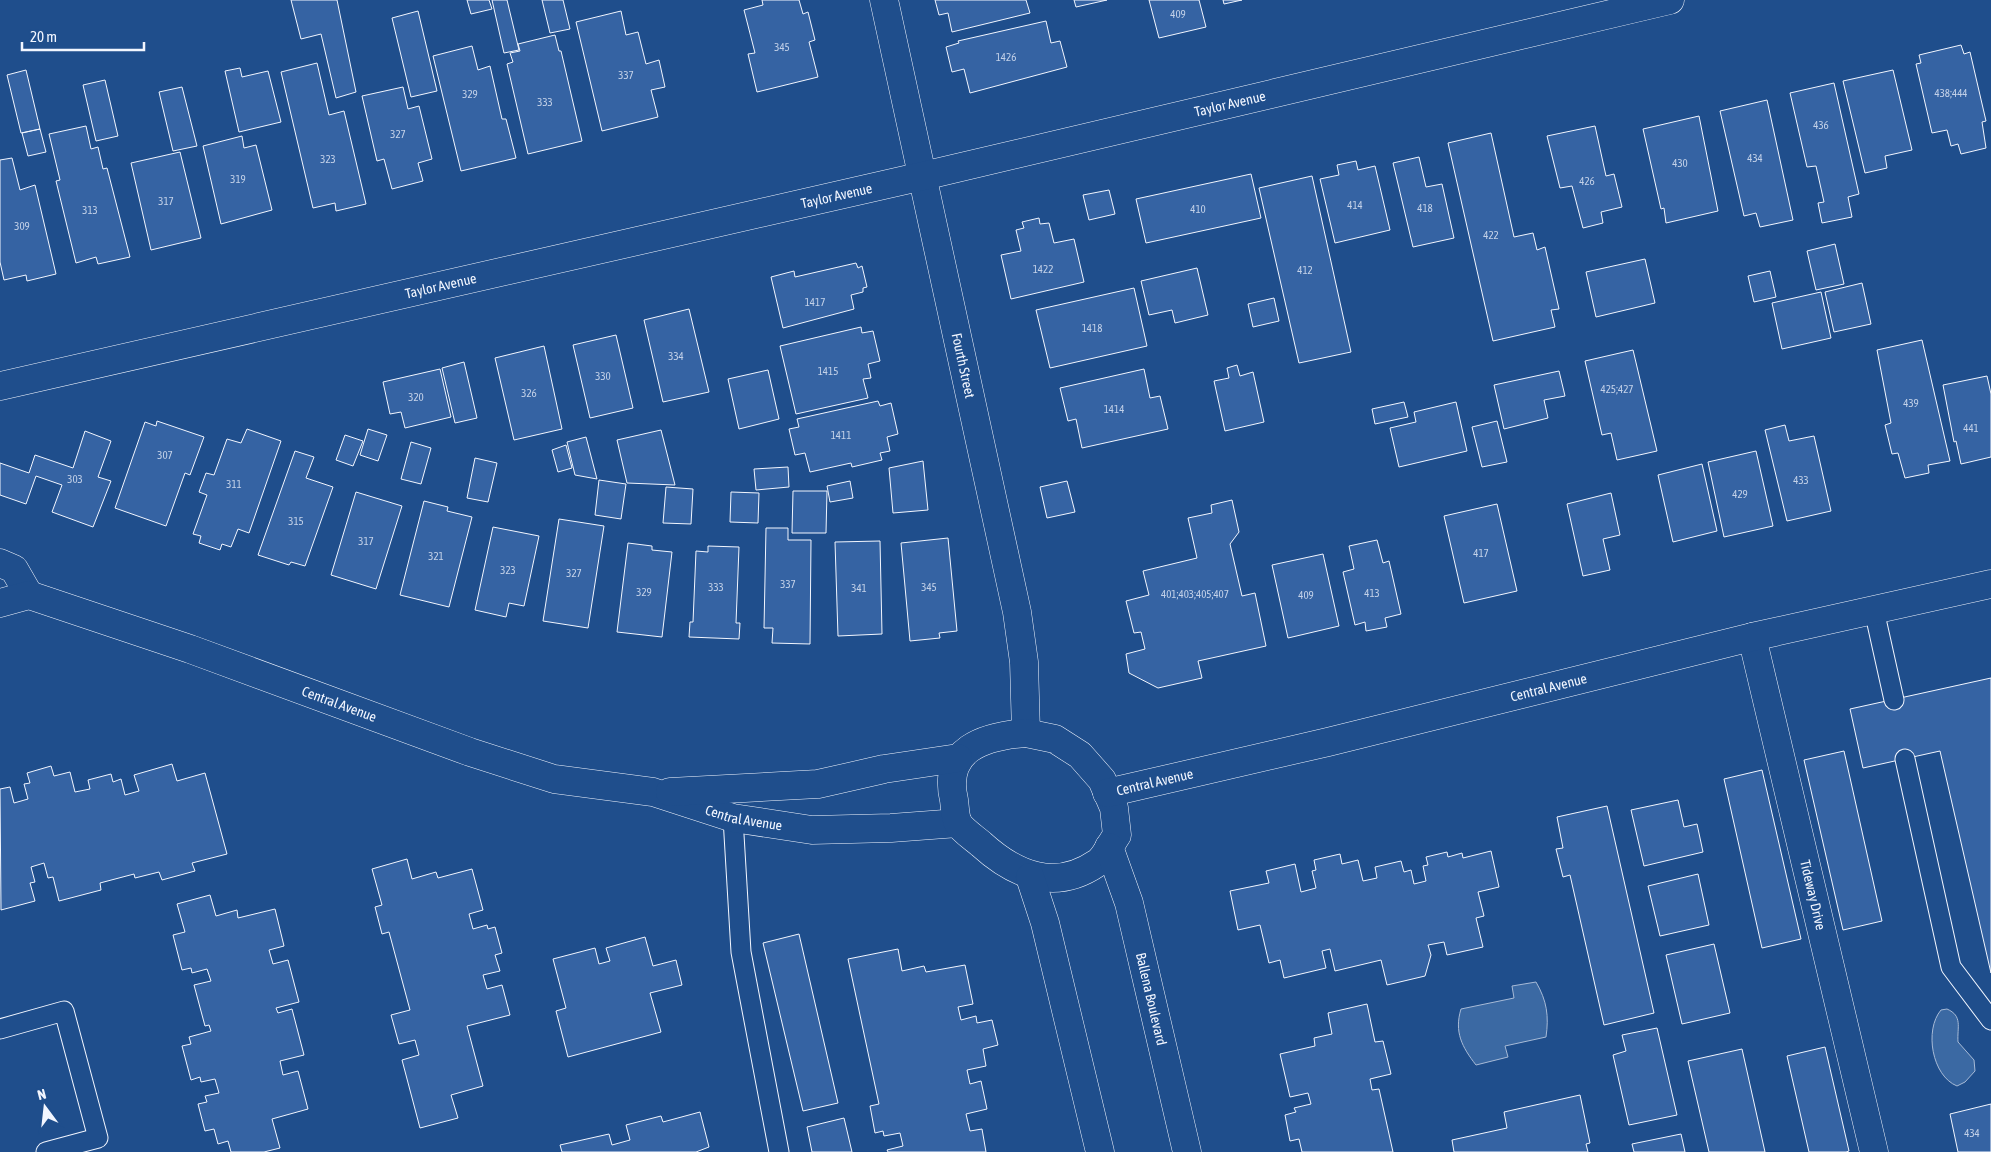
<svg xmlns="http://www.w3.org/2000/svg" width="1991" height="1152" font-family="'Asap Condensed',sans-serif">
	<rect width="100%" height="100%" fill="#1f4e8c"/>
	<path fill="#3b69a3" stroke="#a8bbd7" d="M1536 982C1547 1001 1549 1016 1546 1037L1505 1046 1508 1057 1476 1065C1462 1047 1454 1032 1461 1009L1514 998 1512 986Z
		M1947 1009C1963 1016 1957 1027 1958 1042L1974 1060 1975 1071 1965 1082 1957 1086C1932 1076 1924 1030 1941 1010Z"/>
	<path fill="#3563a3" stroke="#f2f6ff" d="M291 0H337L356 92 336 98 321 34 301 39Z
		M467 0H489L492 9 471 14Z
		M492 0H507L519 50 504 53Z
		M542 0H563L570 29 550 33Z
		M762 0H799L803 14 808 12 815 40 809 42 818 77 757 92 748 54 755 53 744 10 763 5Z
		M935 0H1026L1030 13 952 32 948 13 939 15Z
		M1074 0H1107L1076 7Z
		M1149 0H1199L1206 27 1159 38Z
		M1223 0H1242L1224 4Z
		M418 11 437 91 411 97 392 18Z
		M621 11 626 35 638 32 646 64 659 60 665 87 651 90 658 117 602 131 576 22Z
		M1046 21 1051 43 1060 41 1067 67 970 93 964 69 952 72 946 47 959 43 958 41Z
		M555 35 559 51H561L582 141 528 154 507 64 513 62 510 53 520 51 518 44Z
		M1961 45 1964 54 1970 52 1986 121 1982 122 1986 148 1961 154 1958 144 1951 146 1947 130 1932 133 1916 64 1921 63 1919 55Z
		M472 46 478 70 490 66 502 119H506L516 158 461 171 433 56Z
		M317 63 329 115 344 111 366 204 336 211 335 203 313 208 281 72Z
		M240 68 242 77 268 71 281 122 239 132 225 71Z
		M26 70 40 129 21 133 7 75Z
		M1893 70 1912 150 1885 156 1887 168 1865 173 1843 81Z
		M105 80 118 136 96 141 83 85Z
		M1834 83 1859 194 1848 197 1852 217 1822 223 1818 203 1824 202 1816 166 1807 167 1790 93Z
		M182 87 197 146 173 151 159 92Z
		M403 87 408 109 419 106 432 159 418 163 423 181 392 189 384 159 377 161 362 96Z
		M1767 100 1793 220 1760 227 1756 213 1744 216 1720 111Z
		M1699 116 1718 211 1666 223 1664 208 1661 209 1643 129Z
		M86 126 91 149 98 147 103 169 107 168 130 257 98 264 96 257 76 263 56 181 60 180 49 134Z
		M1595 126 1606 176 1614 174 1622 207 1601 212 1603 223 1583 228 1572 186 1560 188 1547 136Z
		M40 129 46 152 28 156 22 133Z
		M1491 133 1514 237 1533 233 1537 250 1545 247 1559 309 1551 310 1555 327 1493 341 1448 143Z
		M242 136 244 148 256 145 272 210 221 224 203 146Z
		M180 152 201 238 151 250 131 163Z
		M1419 157 1426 187 1442 184 1454 238 1413 247 1393 163Z
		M12 158 20 190 35 185 56 274 27 281 26 275 4 280 0 262V160Z
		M1356 161 1358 170 1375 166 1390 230 1335 243 1320 179 1339 175 1337 165Z
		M1251 174 1261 218 1146 243 1136 199Z
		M1312 176 1351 352 1299 363 1259 188Z
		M1109 190 1115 214 1089 220 1083 195Z
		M1039 218 1040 224 1049 223 1054 243 1074 239 1084 282 1011 299 1001 255 1021 251 1016 230 1024 228 1022 222Z
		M1835 244 1844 284 1816 290 1807 251Z
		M1645 259 1655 303 1596 317 1586 272Z
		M856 263 858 268 862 266 867 287 863 288V292L851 295 854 309 783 328 771 277 794 271 795 277Z
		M1197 268 1208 315 1175 323 1172 310 1149 315 1141 281Z
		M1770 271 1776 297 1754 302 1748 276Z
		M1862 283 1871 324 1834 332 1825 292Z
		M1134 288 1147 346 1050 368 1036 310Z
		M1821 292 1831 338 1782 349 1772 303Z
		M1274 298 1279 321 1253 327 1248 304Z
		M689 309 709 392 663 402 644 320Z
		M861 327 862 333 873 331 880 361 868 364 871 378 863 379 868 398 796 414 780 346Z
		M616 335 633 408 590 418 573 345Z
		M1922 340 1950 461 1928 465 1929 473 1905 478 1898 453 1892 454 1885 425 1891 423 1877 350Z
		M544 346 562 429 514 440 495 358Z
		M1633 350 1657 451 1617 460 1611 433 1602 435 1585 361Z
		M464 362 477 418 455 423 442 368Z
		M1237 365 1240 376 1253 372 1264 422 1225 431 1214 381 1229 378 1227 368Z
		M440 369 451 417 405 428 401 412 390 414 383 382Z
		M1144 369 1150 398 1160 396 1168 429 1082 448 1076 419 1068 421 1060 388Z
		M768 370 779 419 739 429 728 379Z
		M1559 371 1565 396 1544 400 1548 418 1504 429 1494 385Z
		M1987 376 1991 394V457L1961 464 1956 441 1954 442 1943 385Z
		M878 401 880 406 891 403 898 434 887 437 890 451 880 453 882 460 852 467 851 463 810 472 805 453 795 455 789 429 799 427 797 419Z
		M1404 402 1408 417 1375 424 1372 409Z
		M1456 402 1467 451 1399 467 1390 428 1416 422 1414 412Z
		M157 421 204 437 190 475 185 473 166 526 115 508 145 422 156 426Z
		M1497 421 1507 462 1482 467 1472 427Z
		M1785 425 1789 441 1814 436 1831 511 1787 521 1765 430Z
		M247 429 281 441 249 533 238 529 231 547 222 544 220 550 199 543 201 536 193 534 207 495 199 492 206 473 214 475 227 439 241 443Z
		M368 429 387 435 378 461 360 455Z
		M661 430 675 485 627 483 617 440Z
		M85 431 111 441 98 477 111 481 93 527 52 512 62 485 36 476 26 504 0 495V463L29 473 35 455 73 468Z
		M345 435 363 441 353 466 336 460Z
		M586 437 597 479 575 475 567 442Z
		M411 442 431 448 421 484 401 479Z
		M566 445 572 468 558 472 552 450Z
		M295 451 314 457 306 478 333 487 305 566 291 562 289 565 258 555Z
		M1756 451 1773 526 1724 537 1708 462Z
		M475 458 497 463 488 502 467 498Z
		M923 461 928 510 893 513 889 468Z
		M1702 464 1717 531 1673 542 1658 475Z
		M788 467 789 487 756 490 754 469Z
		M599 480 626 484 621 519 595 515Z
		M850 481 853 498 830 502 827 486Z
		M1067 481 1075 512 1047 518 1040 487Z
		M666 487 693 489 691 524 663 523Z
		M793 491H827L826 533H792Z
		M356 492 402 506 376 589 331 575Z
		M731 492 759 493 758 523 730 522Z
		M1611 493 1620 535 1603 539 1610 570 1583 576 1567 504Z
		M1232 500 1239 532 1230 544 1242 596 1255 593 1266 646 1198 661 1202 678 1158 688 1129 673 1126 654 1145 649 1141 632 1134 633 1126 601 1149 595 1143 571 1197 558 1188 518 1212 513 1211 505Z
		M424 501 448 507 447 511 472 517 449 607 400 595Z
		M1497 504 1517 591 1464 603 1444 516Z
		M559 519 604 526 588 628 543 621Z
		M493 527 539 536 524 606 509 603 506 617 475 610Z
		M766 528H788V540H811L810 644 772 643 773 628H764Z
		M948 538 957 631 939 633 940 638 910 641 901 543Z
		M1377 540 1383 563 1389 561 1401 614 1385 618 1387 627 1366 631 1365 622 1355 625 1343 572 1354 569 1349 546Z
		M880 541 882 634 838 636 835 542Z
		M628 543 652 546V550L672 552 662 637 617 632Z
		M708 546 739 547 736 623H740L739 639 689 637 690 622H693L696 551 708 552Z
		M1323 554 1339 626 1288 638 1272 565Z
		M1991 678V973L1940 751 1863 768 1850 709Z
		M1844 751 1882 921 1843 930 1804 760Z
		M172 764 177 781 205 773 227 854 192 863 195 871 162 880 159 872 135 878 134 874 100 883 101 890 59 901 53 877 48 878 44 863 31 867 35 882 30 883 35 901 1 910 0 789 10 787 14 803 28 799 24 784 30 783 27 773 51 766 54 776 70 772 75 792 90 789 88 780 111 774 113 782 121 779 125 795 139 791 134 775Z
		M1762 770 1801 939 1762 948 1724 779Z
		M1678 800 1684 827 1697 824 1703 852 1644 866 1631 810Z
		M1607 806 1654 1013 1604 1025 1570 875 1563 877 1556 849 1563 848 1557 817Z
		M1491 851 1499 887 1478 892 1484 916 1476 918 1483 947 1447 955 1444 942 1428 945 1431 955 1425 976 1387 985 1381 960 1335 971 1330 949 1322 951 1326 968 1284 978 1280 960 1269 963 1260 925 1238 930 1230 891 1269 883 1266 871 1295 864 1301 892 1316 888 1312 871 1316 870 1314 860 1340 854 1342 864 1358 860 1363 881 1377 878 1375 867 1401 861 1404 872 1411 870 1414 884 1426 881 1423 866 1428 865 1426 857 1447 852 1448 857 1462 853 1463 858Z
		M407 859 412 879 436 872 438 878 472 869 483 910 469 914 473 929 487 925 488 929 495 927 502 953 495 955 500 971 483 975 487 989 502 985 510 1015 467 1026 483 1086 451 1095 458 1118 420 1128 402 1060 419 1055 415 1040 399 1044 391 1015 410 1010 389 932 382 934 375 907 382 905 372 869Z
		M1698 874 1709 925 1660 936 1648 886Z
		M210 895 216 916 237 910 238 918 275 909 284 946 269 950 273 964 288 960 299 1002 276 1008 278 1013 292 1009 304 1055 280 1061 283 1075 298 1071 308 1109 272 1119 280 1148 264 1152H231L228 1141 218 1144 214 1129 205 1131 198 1104 207 1102 205 1096 219 1093 215 1079 201 1082 200 1077 191 1080 182 1046 191 1044 189 1037 211 1031 209 1025 205 1026 194 985 211 981 207 969 192 973 191 968 182 970 173 935 185 932 177 904Z
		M799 934 838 1103 803 1111 763 943Z
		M645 937 653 966 676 960 682 985 650 993 661 1032 568 1057 556 1011 566 1008 553 959 595 948 599 964 610 961 606 948Z
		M1714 944 1730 1013 1682 1024 1666 955Z
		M898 949 902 971 924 966 926 972 965 965 973 1004 958 1007 961 1020 976 1016 977 1023 992 1020 998 1045 983 1049 986 1066 967 1070 970 1084 981 1081 987 1109 966 1114 970 1131 982 1129 986 1152H888L887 1150 903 1146 900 1133 884 1136 883 1131 875 1133 870 1106 879 1104 848 959Z
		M1367 1004 1375 1042 1383 1041 1391 1074 1370 1079 1372 1090 1379 1089 1393 1152H1302L1299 1139 1290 1141 1285 1115 1296 1112 1294 1108 1311 1104 1308 1093 1290 1097 1280 1054 1315 1046 1314 1038 1332 1034 1328 1013Z
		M1657 1028 1677 1115 1629 1125 1613 1055 1626 1051 1622 1035Z
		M1825 1047 1849 1151 1846 1152H1809L1787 1056Z
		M1742 1049 1765 1152H1709L1688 1061Z
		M1580 1095 1590 1143 1586 1144 1588 1152H1454L1452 1140 1507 1128 1504 1112Z
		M1991 1104V1152H1958L1950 1114Z
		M700 1112 709 1147 696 1152H562L560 1145 609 1134 612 1145 630 1140 626 1125 661 1116 663 1122Z
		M844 1118 852 1152H812L807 1127Z
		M1681 1134 1685 1152H1634L1632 1144Z"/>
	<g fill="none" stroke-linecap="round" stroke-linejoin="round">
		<defs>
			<path id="service" d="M1874 610 1894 700
				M1905 759 1951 967 1991 1020
				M733 818 741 952 779 1152
				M0 1029 64 1011 98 1138 46 1152"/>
			<g id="minor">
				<path id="s1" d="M884 0 1017 612 1024 662 1026 733"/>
				<path id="s2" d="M0 386 923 176 1670 0"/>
				<path id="s3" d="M1752 637 1874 1152"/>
			</g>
			<g id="tertiary">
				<path d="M0 563 14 569 29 595"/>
				<path id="s4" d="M0 603 29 595 190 649 470 752 554 779 653 792 733 818 812 830 891 828 958 823"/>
				<path d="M1026 733 1055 739 1080 755 1102 780 1114 808 1117 835C1111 843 1105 858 1097 863 1055 892 1015 875 981 844 974 838 962 830 958 823 955 817 955 807 954 800 942 749 984 736 1026 733Z"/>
				<path d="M670 792 818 784 884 769 958 758"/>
				<path id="s5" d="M1107 793 1328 742 1752 637 1991 584"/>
				<path id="s6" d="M1109 847 1129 903 1187 1152"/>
				<path d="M1030 877 1045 923 1100 1152"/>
			</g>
		</defs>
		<use href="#service" stroke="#f2f6ff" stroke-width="21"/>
		<use href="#minor" stroke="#f2f6ff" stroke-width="29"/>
		<use href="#tertiary" stroke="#f2f6ff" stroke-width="29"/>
		<use href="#service" stroke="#1f4e8c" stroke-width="19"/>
		<use href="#minor" stroke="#1f4e8c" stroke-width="28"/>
		<use href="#tertiary" stroke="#1f4e8c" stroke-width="28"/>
	</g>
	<g text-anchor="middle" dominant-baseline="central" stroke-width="4" stroke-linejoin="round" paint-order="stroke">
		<g font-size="11" fill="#c3d1e8">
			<text x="1178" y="14">409</text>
			<text x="782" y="47">345</text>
			<text x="1006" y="57">1426</text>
			<text x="626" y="75">337</text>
			<text x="1951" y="93">438;444</text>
			<text x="470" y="94">329</text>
			<text x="545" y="102">333</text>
			<text x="1821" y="125">436</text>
			<text x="398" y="134">327</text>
			<text x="1755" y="158">434</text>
			<text x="328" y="159">323</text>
			<text x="1680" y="163">430</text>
			<text x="238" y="179">319</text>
			<text x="1587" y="181">426</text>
			<text x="166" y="201">317</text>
			<text x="1355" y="205">414</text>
			<text x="1425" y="208">418</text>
			<text x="1198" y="209">410</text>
			<text x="90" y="210">313</text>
			<text x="22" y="226">309</text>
			<text x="1491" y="235">422</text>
			<text x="1043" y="269">1422</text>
			<text x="1305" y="270">412</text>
			<text x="815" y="302">1417</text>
			<text x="1092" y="328">1418</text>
			<text x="676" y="356">334</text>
			<text x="828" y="371">1415</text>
			<text x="603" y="376">330</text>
			<text x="1617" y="389">425;427</text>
			<text x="529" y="393">326</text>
			<text x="416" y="397">320</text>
			<text x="1911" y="403">439</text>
			<text x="1114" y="409">1414</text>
			<text x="1971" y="428">441</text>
			<text x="841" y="435">1411</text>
			<text x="165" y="455">307</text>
			<text x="75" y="479">303</text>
			<text x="1801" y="480">433</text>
			<text x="234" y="484">311</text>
			<text x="1740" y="494">429</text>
			<text x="296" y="521">315</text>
			<text x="366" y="541">317</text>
			<text x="1481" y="553">417</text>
			<text x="436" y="556">321</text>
			<text x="508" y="570">323</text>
			<text x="574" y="573">327</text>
			<text x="788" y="584">337</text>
			<text x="716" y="587">333</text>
			<text x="929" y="587">345</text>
			<text x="859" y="588">341</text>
			<text x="644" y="592">329</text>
			<text x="1372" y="593">413</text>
			<text x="1195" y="594">401;403;405;407</text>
			<text x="1306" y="595">409</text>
			<text x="1972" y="1133">434</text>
		</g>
		<g font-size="14" fill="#f2f6ff" stroke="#1f4e8c">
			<text stroke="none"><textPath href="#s2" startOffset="1262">Taylor Avenue</textPath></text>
			<text stroke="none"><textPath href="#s2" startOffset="858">Taylor Avenue</textPath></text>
			<text stroke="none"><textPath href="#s2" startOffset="452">Taylor Avenue</textPath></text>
			<text stroke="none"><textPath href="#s1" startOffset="374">Fourth Street</textPath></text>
			<text stroke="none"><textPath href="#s5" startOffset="454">Central Avenue</textPath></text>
			<text stroke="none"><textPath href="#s4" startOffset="359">Central Avenue</textPath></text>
			<text stroke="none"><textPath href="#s5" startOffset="49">Central Avenue</textPath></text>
			<text stroke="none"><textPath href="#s4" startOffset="781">Central Avenue</textPath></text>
			<text stroke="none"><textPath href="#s3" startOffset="265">Tideway Drive</textPath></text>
			<text stroke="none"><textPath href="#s6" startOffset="158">Ballena Boulevard</textPath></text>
		</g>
	</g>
	<g transform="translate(45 1107) rotate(345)" stroke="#1f4e8c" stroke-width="4" paint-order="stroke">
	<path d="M0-4L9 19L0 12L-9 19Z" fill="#f2f6ff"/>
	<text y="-8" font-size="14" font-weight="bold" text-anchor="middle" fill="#f2f6ff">N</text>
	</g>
	<path d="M22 42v8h122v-8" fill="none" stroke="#f2f6ff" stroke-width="2.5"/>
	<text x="30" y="42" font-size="15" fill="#f2f6ff" stroke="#1f4e8c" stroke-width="4" paint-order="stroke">20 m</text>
</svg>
